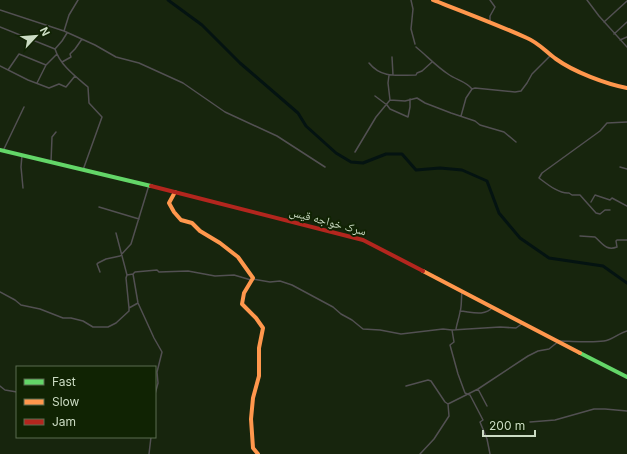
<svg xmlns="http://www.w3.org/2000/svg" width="627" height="454" font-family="Inter,'Noto Naskh Arabic',sans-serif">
	<rect width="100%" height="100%" fill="#17250d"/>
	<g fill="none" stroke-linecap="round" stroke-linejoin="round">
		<path stroke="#041311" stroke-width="3" d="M168 0 202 25 240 63 298 113 306 126 336 153 351 162 363 163 386 154H402L416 170 440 168 462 170 487 181 499 213 520 238 549 258 603 266 627 283"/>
		<path stroke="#525052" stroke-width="1.5" d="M411 0 413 9 411 29 415 44
			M490 0 495 7 490 16V22
			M587 0 599 16 627 47
			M0 10 64 31 95 45 116 57 139 63 183 83 225 112 277 136 325 167
			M604 22 627 1
			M0 27 55 49C60 65 75 76 88 87L89 103 102 117 83 170
			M64 31 69 15 78 0
			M614 34 627 22
			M620 40 627 37
			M416 47C427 56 436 66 448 74 456 80 466 81 472 89L475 88 515 92 521 91 527 83 532 74 551 55
			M55 49 62 41 67 33
			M392 57 393 75
			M62 62 71 57 70 54 75 49 82 39
			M369 63C382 79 398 75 416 75L417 73 422 71 432 62
			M0 66 28 80 49 88 59 84 66 87 75 76
			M8 70 19 54 46 65
			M389 75 388 83 390 100
			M37 83 46 65 57 54
			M375 96 387 105 390 109 408 117 410 107V99
			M461 116 466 98 472 89
			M3 151 24 107
			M355 152 376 117 390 100 405 101 417 98 425 103 451 113 475 121 480 125 504 132 516 142
			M22 155 21 167 23 188
			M51 162 52 137 56 132
			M620 167 627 169
			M591 202 595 195 610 200 612 198 627 206
			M99 207 139 219
			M610 210H605L600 214 596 213 580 195H572L569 193C559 194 547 184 539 178L542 173 600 131 607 123 627 122
			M116 233 127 275 126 278 129 308
			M580 236 595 237C603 244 606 251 617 247L616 241 617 240H627
			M100 272 97 264 98 263 106 259 120 256 131 244 149 185
			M133 274 138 303 154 338 162 352 157 372 158 383 155 394
			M127 275 133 274 135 272 157 270 159 272 188 271 215 276 234 275 251 280
			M252 279 270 282 280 281 292 285 333 307 341 314 352 320 363 329 380 330 401 334 443 329 452 330 500 327 516 328 523 323
			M0 292 15 300 21 305 40 309 63 318H71L83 321 93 327H108L116 323 129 311V308L138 303
			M460 311C472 312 484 317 493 307
			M456 329C457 323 459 318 460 312 462 306 461 298 462 292
			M452 330 454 342 450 345 458 374 465 393 470 395 483 420 480 422 487 439 490 454
			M0 386 5 390 17 392
			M406 386 428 380 431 381 445 402 448 404 478 389 528 356 538 351 549 349 559 341C572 341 590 343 604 341 612 340 619 333 627 331
			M478 389 487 406
			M530 422 555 420 594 409H605L627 411
			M149 454 151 437
			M420 454 434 439 449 416 448 404"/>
		<path stroke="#63d668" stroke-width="4" d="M0 150 151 186
			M580 353 627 377"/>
		<path stroke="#ff974d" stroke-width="4" d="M433 0C464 12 496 24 527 38 539 43 546 52 556 59 574 72 606 84 627 88
			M175 192 169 203 174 212 181 220 192 223 200 231 220 243 238 257 253 278 244 293 242 304 256 318 263 328 259 348V376L253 398 251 419 253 448 258 454
			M423 271 580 353"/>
		<path stroke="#b3261e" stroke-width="4" d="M151 186 363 240 423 271"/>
	</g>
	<g text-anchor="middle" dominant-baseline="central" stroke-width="4" stroke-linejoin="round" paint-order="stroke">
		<g font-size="12" fill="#cbdbc3" stroke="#102303">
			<text transform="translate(328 221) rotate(15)">سرک خواجه قیس</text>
		</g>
	</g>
	<rect x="16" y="366" width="140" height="72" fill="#102303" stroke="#5b6d50"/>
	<rect x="24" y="379" width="20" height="6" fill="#63d668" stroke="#5b6d50"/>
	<text x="52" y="386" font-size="12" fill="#cbdbc3">Fast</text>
	<rect x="24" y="399" width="20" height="6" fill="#ff974d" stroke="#5b6d50"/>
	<text x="52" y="406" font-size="12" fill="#cbdbc3">Slow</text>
	<rect x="24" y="419" width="20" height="6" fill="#b3261e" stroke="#5b6d50"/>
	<text x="52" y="426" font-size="12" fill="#cbdbc3">Jam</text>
	<g transform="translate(36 36) rotate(64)" stroke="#102303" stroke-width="3" paint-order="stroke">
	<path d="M0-3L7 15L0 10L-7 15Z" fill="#cbdbc3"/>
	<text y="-6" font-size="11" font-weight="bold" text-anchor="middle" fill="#cbdbc3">N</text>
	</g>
	<path d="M483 430v6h52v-6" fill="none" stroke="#cbdbc3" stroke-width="2"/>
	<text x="489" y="430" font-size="12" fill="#cbdbc3" stroke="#102303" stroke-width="3" paint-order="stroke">200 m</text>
</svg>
